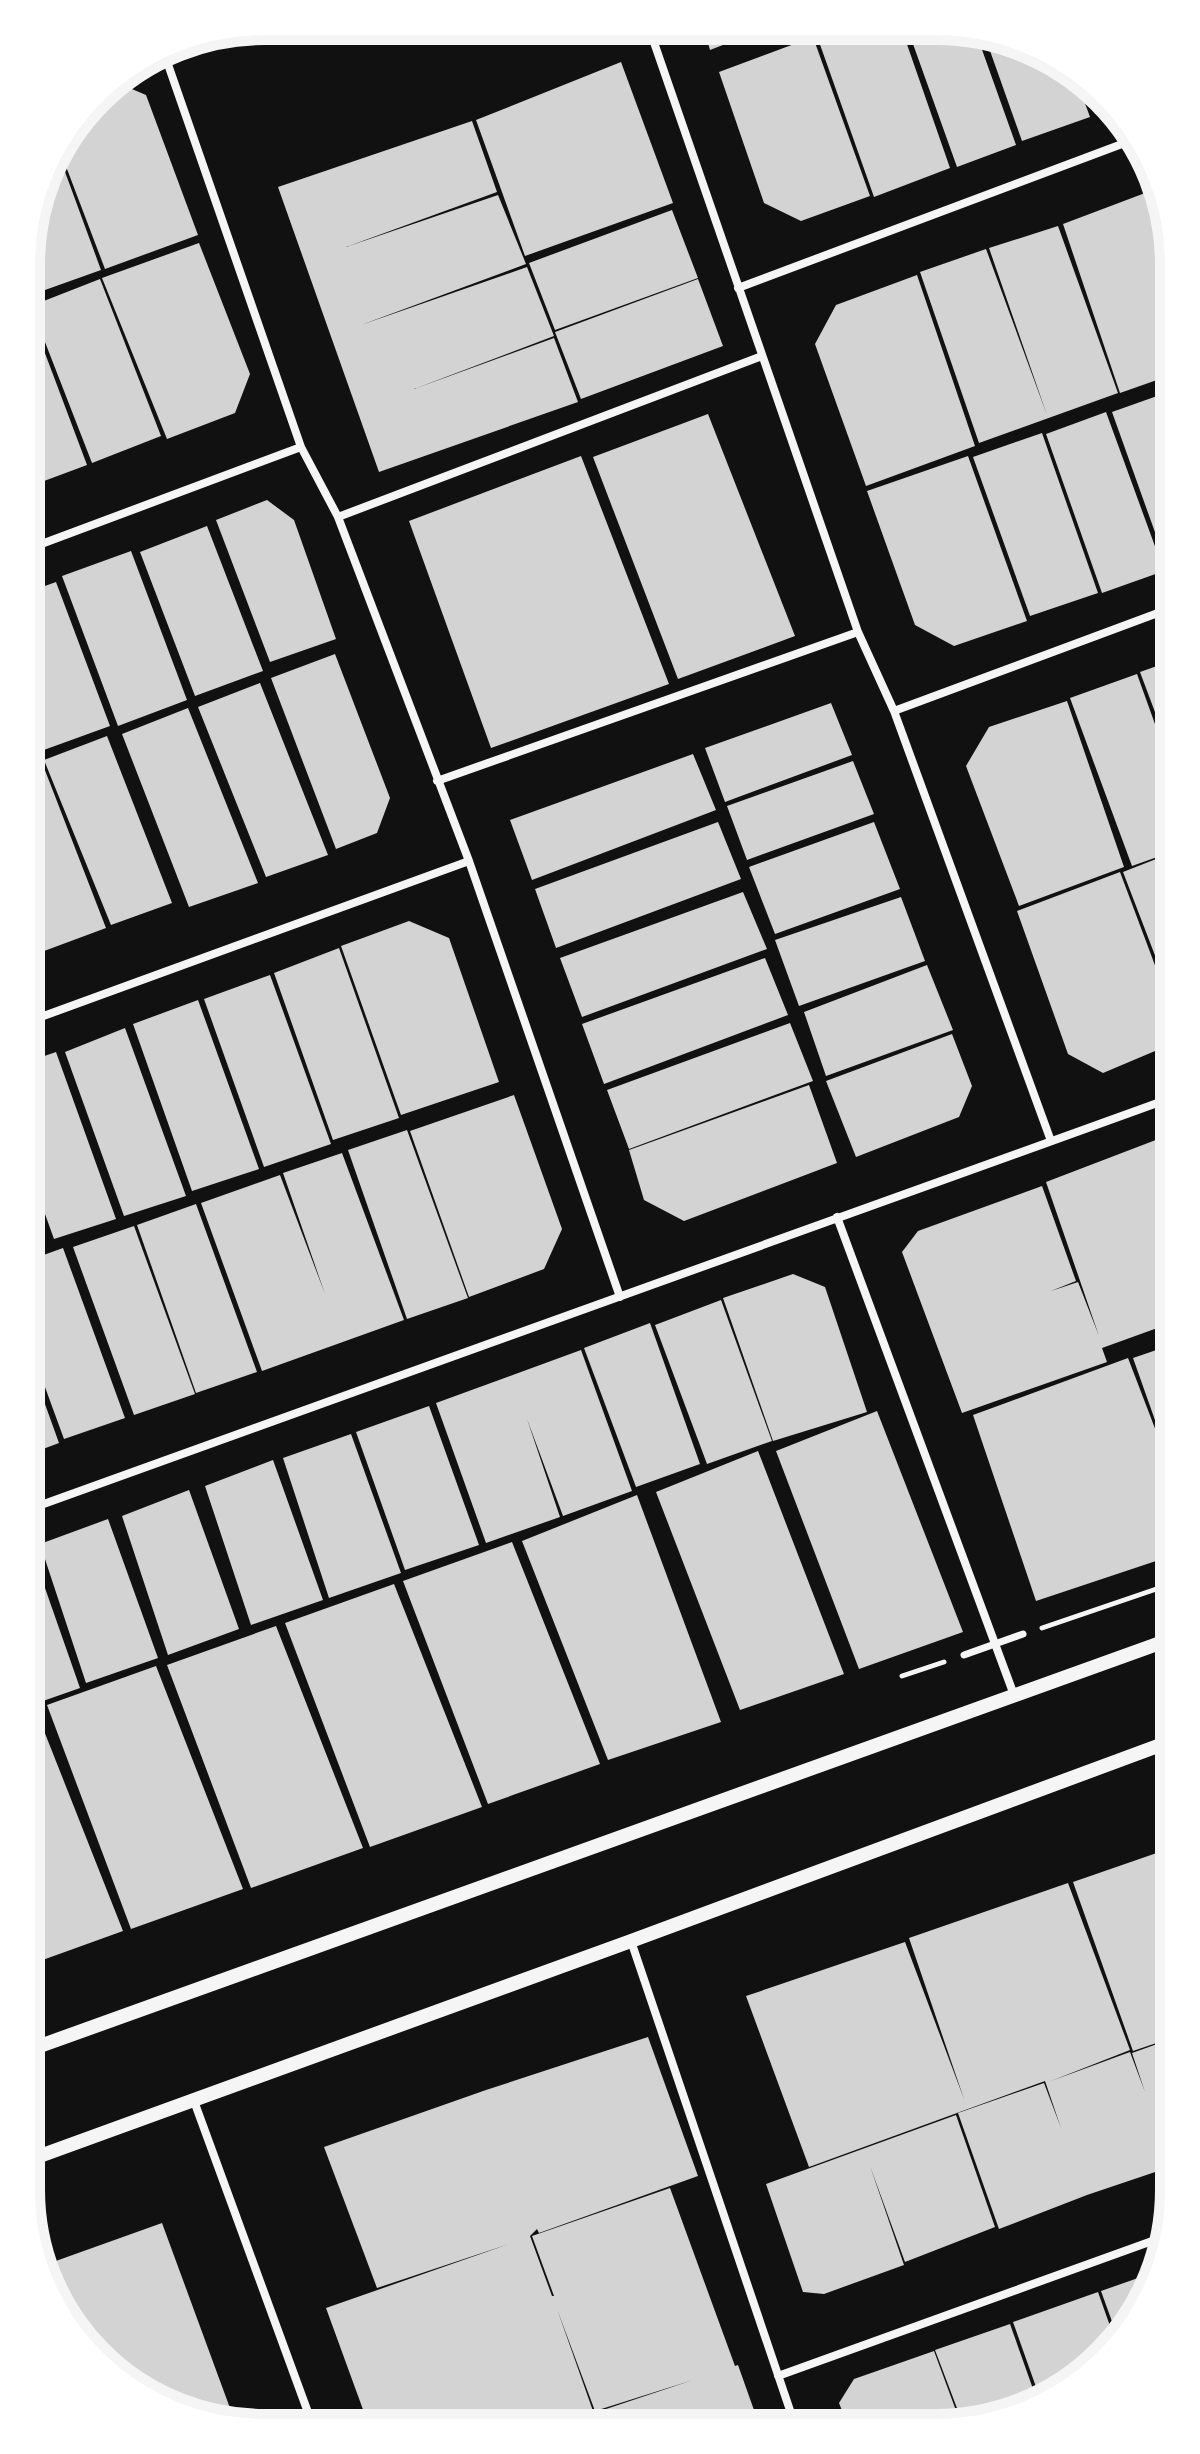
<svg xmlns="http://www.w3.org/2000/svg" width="1200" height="2454" font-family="Spectral,serif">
	<rect width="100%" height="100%" fill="#111"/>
	<path fill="#d3d3d3" d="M704 29H764L710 50Z
		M836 30H902L950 168 874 197 817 36Z
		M908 30H975L1016 145 957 167Z
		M983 31 1075 76 1090 117 1022 141Z
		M813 37 870 196 801 221 764 203 719 72Z
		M621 62 673 203 525 256 476 120Z
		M1082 80 1093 85 1109 109 1095 114Z
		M113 81 146 95 198 235 105 269 59 148 107 85Z
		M472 121 497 192 346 247 498 195 526 264 361 325 527 267 554 336 414 389 554 338 578 402 379 472 278 187Z
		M57 150 101 270 31 295 28 287V233L51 158Z
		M1161 187 1174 264V374L1120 393 1063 224Z
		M672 210 698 278 555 330 529 263Z
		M1058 226 1118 393 979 443 920 272 986 249 1047 415 989 248Z
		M199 243 250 374 235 413 167 439 102 278Z
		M917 275 975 446 866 486 815 344 836 305Z
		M100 279 161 436 92 463 31 306Z
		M698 279 723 346 581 399 555 332Z
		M28 308 87 465 28 487Z
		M1174 390V560L1166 563 1112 412Z
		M1106 412 1164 571 1102 593 1046 434Z
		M708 414 795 636 678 679 593 457Z
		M1042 433 1098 593 1030 616 973 457Z
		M581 456 669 684 491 748 409 521Z
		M968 456 1027 621 954 646 915 625 867 491Z
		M267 500 294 520 336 639 270 662 216 520Z
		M207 526 263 671 195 696 140 552Z
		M131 551 187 700 118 726 62 576Z
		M56 582 110 726 41 751 27 714 28 592Z
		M335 654 390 798 377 833 336 849 271 678Z
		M1174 660V763L1140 672Z
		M1137 674 1174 777V851L1132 866 1070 698Z
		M260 683 328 855 266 877 198 707Z
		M1067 701 1124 867 1019 906 966 766 989 727Z
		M831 703 852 755 725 802 705 748Z
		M188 708 258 883 189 907 122 734Z
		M27 728 36 752 27 755Z
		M107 736 172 903 111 925 44 760Z
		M693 754 716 810 532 880 510 820Z
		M41 760 106 928 36 954 27 931V765Z
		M853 761 874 814 747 860 727 806Z
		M718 822 741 879 556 948 535 889Z
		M874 822 900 889 775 934 749 867Z
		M1174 852V1005L1123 872Z
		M1120 872 1174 1016V1043L1103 1073 1068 1054 1017 911Z
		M743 892 767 949 582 1017 560 958Z
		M901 897 925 961 799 1006 775 940Z
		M409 921 449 938 499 1082 401 1115 341 946Z
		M339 948 399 1118 333 1140 274 973Z
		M765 958 788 1015 604 1084 582 1024Z
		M927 965 953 1030 826 1076 804 1012Z
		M270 975 331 1144 264 1167 204 999Z
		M198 1000 259 1169 192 1191 133 1024Z
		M790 1023 813 1081 629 1149 607 1090Z
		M125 1028 186 1196 124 1216 65 1052Z
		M952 1034 972 1086 959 1117 856 1157 826 1081Z
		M56 1052 116 1219 54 1239 27 1164V1062Z
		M809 1085 837 1163 684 1221 644 1200 629 1150Z
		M514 1095 562 1229 544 1269 469 1297 410 1131Z
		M407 1130 468 1298 407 1319 348 1150Z
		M1174 1133V1322L1102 1348 1107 1362 962 1413 902 1252 918 1231 1042 1186 1076 1281 1051 1291 1078 1282 1099 1336 1046 1182Z
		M342 1153 404 1320 262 1371 201 1203 280 1175 325 1294 283 1173Z
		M27 1191 45 1241 27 1248Z
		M196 1204 257 1372 196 1393 137 1225Z
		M134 1226 195 1394 134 1415 73 1247Z
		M63 1248 125 1418 64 1439 27 1338V1261Z
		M793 1274 825 1287 867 1412 773 1441 723 1298Z
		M721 1300 772 1441 707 1464 655 1325Z
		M650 1323 700 1464 636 1487 584 1348Z
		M1174 1344V1471H1173L1133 1358Z
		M581 1350 632 1491 563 1516 527 1419 560 1517 486 1543 436 1403Z
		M27 1354 59 1443 27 1455Z
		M1128 1358 1174 1478V1555L1036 1601 973 1415Z
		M429 1406 479 1545 405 1570 356 1432Z
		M877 1411 963 1632 859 1669 776 1451Z
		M351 1434 401 1573 329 1598 283 1458Z
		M758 1451 844 1674 740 1710 656 1492Z
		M273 1460 323 1600 251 1625 205 1486Z
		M189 1490 239 1629 168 1655 122 1516Z
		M637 1495 721 1722 608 1760 522 1541Z
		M108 1519 158 1658 86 1683 40 1544Z
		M512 1542 600 1764 488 1804 403 1581Z
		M31 1548 80 1688 26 1707 27 1550Z
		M394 1584 482 1807 370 1847 285 1623Z
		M276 1626 363 1848 251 1888 167 1665Z
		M156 1666 243 1889 131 1929 47 1705Z
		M35 1708 123 1931 26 1966V1712Z
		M1174 1847V2037L1133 2051 1073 1882Z
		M1068 1883 1130 2050 1051 2081 1130 2052 1145 2092 1132 2053 1174 2038 1173 2166 1087 2195 999 2229 958 2113 1044 2083 1061 2128 1045 2081 809 2167 746 1996 905 1942 964 2099 909 1938Z
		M648 2037 698 2176 539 2233 537 2229 530 2236 552 2296H554L532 2236 670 2188 735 2366 738 2365 760 2427H593L588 2415 693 2380 595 2411 557 2309 593 2411 548 2427 369 2426 326 2308 509 2244 377 2288 324 2147 486 2090Z
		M956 2115 995 2227 905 2262 870 2166 904 2265 824 2294 803 2292 766 2184Z
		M162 2223 234 2419 222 2423 173 2410 107 2369 39 2267Z
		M1158 2271 1156 2281 1125 2335 1119 2341 1101 2291Z
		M1098 2292 1116 2343 1069 2388 1041 2401 1013 2322Z
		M1010 2324 1038 2403 1012 2416 963 2424 935 2350Z
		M934 2351 961 2424 936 2428H849L839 2403 854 2379Z
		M586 2415 590 2427H554V2426Z"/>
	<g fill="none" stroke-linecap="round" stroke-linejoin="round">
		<path stroke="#f5f5f5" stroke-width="5" d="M1042 1628 1174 1583
			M902 1676 944 1662"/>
		<path stroke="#f5f5f5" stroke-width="7" d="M964 1655 1023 1634"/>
		<path stroke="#f5f5f5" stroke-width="8" d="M649 28 858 632 894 711 1051 1141
			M163 50 301 447 338 517 469 861 620 1297
			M738 288 1130 141
			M338 517 762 356
			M28 549 301 447
			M894 711 1174 607
			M437 781 858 632
			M27 1022 469 861
			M837 1217 1014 1695
			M27 1510 1174 1097
			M631 1941 796 2428
			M194 2101 313 2426
			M778 2376 1166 2236"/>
		<path stroke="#f5f5f5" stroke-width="14" d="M26 2051 1174 1638
			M26 2161 631 1941 1174 1740"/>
	</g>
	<path d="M0 0H1200V2454H0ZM264 40H936A224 224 0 0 1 1160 264V2190A224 224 0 0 1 936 2414H264A224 224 0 0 1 40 2190V264A224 224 0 0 1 264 40Z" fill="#fff" fill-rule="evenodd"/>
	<path fill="none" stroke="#f5f5f5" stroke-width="10" d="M264 40H936A224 224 0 0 1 1160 264V2190A224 224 0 0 1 936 2414H264A224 224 0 0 1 40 2190V264A224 224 0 0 1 264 40Z"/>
</svg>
